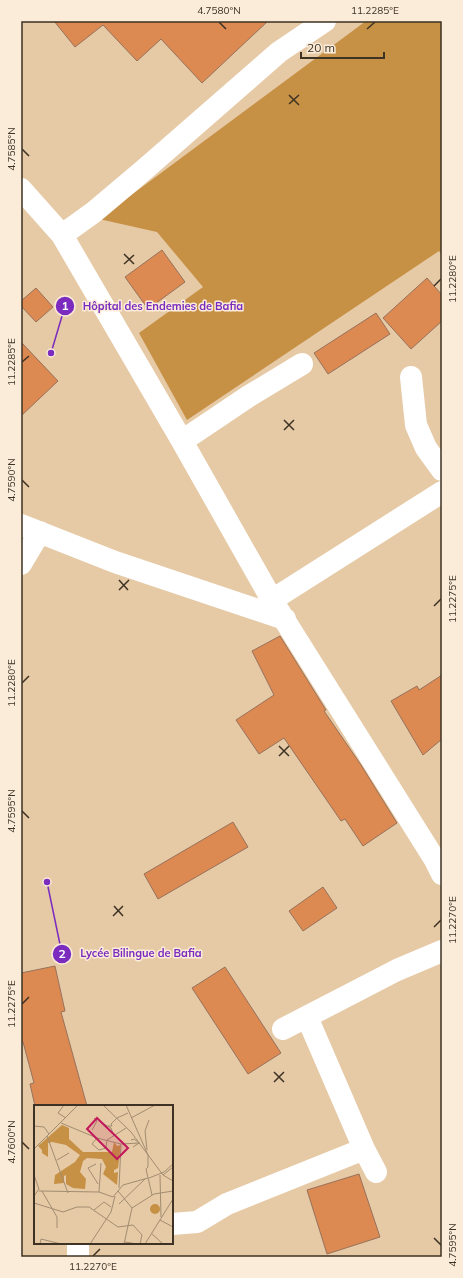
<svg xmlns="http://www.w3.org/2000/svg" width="463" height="1278" font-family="Mulish,sans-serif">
	<rect width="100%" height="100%" fill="#e6c9a5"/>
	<path fill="#c69045" d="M366 21H442V255L439 251 187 420 139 333 203 287 157 232 99 219Z"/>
	<path fill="#dc8952" stroke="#97725b" d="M54 21H268L202 83 161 39 137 61 103 25 75 47Z
		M162 250 185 282 148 309 125 277Z
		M427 278 442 295V321L411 349 383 318Z
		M36 288 53 307 36 322 21 306V301Z
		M376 313 390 334 328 374 314 353Z
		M21 342 58 381 21 416Z
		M280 636 326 710 324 711 361 765 397 823 363 846 345 819 341 821 284 738 259 754 236 720 274 695 252 651Z
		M442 675V739L423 755 391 701 417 686 419 690Z
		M233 822 248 847 158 899 144 874Z
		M323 887 337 908 303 931 289 911Z
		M55 966 65 1011 61 1012 87 1106H35L30 1084 34 1083 23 1042H21V973Z
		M225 967 281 1053 248 1074 192 988Z
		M359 1174 380 1237 327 1254 307 1190Z"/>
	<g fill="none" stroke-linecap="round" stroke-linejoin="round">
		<path stroke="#fff" stroke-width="22" d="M21 189 62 235 182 441 272 600 435 860 442 874
			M62 235 94 212 145 169 279 52 325 21
			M411 377 416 425 426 448 442 470
			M182 441 249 396 302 364
			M21 525 115 562 285 619
			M21 564 40 532
			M272 600 442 492
			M307 1017 364 1149 376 1172
			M283 1029 397 970 442 951
			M172 1224 197 1222 227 1204 364 1149
			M78 1243V1257"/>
	</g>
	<path fill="none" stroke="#3d3223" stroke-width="1.5" d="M219 22 226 29M367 29 375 22M289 95 299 105M289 104 299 95M22 149 29 156M124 254 134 264M124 264 134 255M434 286 441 279M22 362 29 356M284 420 294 430M284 430 294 420M22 480 29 487M119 580 128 590M119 590 129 580M434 606 441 599M22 683 29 676M279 746 289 756M279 756 289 746M22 811 29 818M114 906 123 916M113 916 123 906M434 927 441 920M22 1004 29 997M274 1072 284 1082M274 1082 284 1072M22 1142 29 1149M434 1238 441 1245M93 1256 100 1249"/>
	<g transform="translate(34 1105)">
		<rect width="139" height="139" fill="#e6c9a5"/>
		<path d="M28 20 35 23V34L49 47H78L80 37 83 41 87 40 84 63 80 65V68L84 67 83 80 69 69 72 62 68 54 53 53 49 56 46 67 52 74 51 84 39 83 32 79V70L30 71V78L20 79 21 70 41 57 46 50 32 40 18 37 14 38V52L8 48V45L4 41ZM116 104a5 5 0 1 1 10 0a5 5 0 1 1-10 0Z" fill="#c69045"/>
		<path fill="none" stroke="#a28d71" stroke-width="1" d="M30 0 24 8 32 13M69 0 97 27 129 70 139 76M92 0 114 50V62L112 64 118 90M97 13 121 0M27 18 63 33 87 39 106 38M68 18 77 23 80 31M0 21 10 22 15 29M74 21H78L77 19 83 13 94 8M58 25 63 16 60 13M13 31 34 88M63 33 58 39 65 45 72 43 73 35M73 35 92 23M97 35 100 34 105 38 99 42M0 44 44 0M113 45 111 26 115 15M23 55 35 48M62 59 54 63 64 79M0 70 5 84 0 91M126 70 127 112M129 70 139 62M115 73 130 67 139 59M85 83 87 39M5 86 65 87 79 92 89 80 114 73M8 86 23 112V123M84 86 98 103 90 139M65 87 67 58M0 98 29 107 43 102H55L84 122 99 120 108 130 106 139M85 99 111 74M98 103 120 89 139 86M60 105 70 97 77 102M126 115 139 122M117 128 129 139M91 137 103 139M6 139 7 134 27 139M56 139 77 107 81 91M111 139 139 94"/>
		<path fill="#c2185b" fill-opacity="0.15" stroke="#c2185b" stroke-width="2" d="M63 13 94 43 83 54 53 24Z"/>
		<rect width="139" height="139" fill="none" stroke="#3d3223" stroke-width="2"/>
	</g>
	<path fill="none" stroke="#7b2cbf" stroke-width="1.5" d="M51 353L65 306M47 882L62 954"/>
	<g fill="#7b2cbf" stroke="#fbecda" stroke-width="1.5">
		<circle cx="51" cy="353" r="4"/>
		<circle cx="47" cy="882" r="4"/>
		<circle cx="65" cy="306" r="10"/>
		<circle cx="62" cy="954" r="10"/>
	</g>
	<g font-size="12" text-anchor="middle" font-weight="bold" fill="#fff">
		<text x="65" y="310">1</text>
		<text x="62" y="958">2</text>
	</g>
	<g font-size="11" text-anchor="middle" font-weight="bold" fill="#7b2cbf" stroke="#fbecda" stroke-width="3" stroke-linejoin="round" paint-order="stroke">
		<text x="163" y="310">Hôpital des Endemies de Bafia</text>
		<text x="141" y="957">Lycée Bilingue de Bafia</text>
	</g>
	<rect width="463" height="1278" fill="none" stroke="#fbecda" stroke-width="44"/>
	<path d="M301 52v6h83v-6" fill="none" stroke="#3d3223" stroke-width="2"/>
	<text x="307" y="52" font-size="12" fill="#3d3223" stroke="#fbecda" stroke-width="3" paint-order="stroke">20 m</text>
	<rect x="22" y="22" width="419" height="1234" fill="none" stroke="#3d3223" stroke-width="1.5"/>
	<g font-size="10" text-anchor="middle" fill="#3d3223">
		<text x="219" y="14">4.7580°N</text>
		<text x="375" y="14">11.2285°E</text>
		<text transform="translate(11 149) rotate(-90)" y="4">4.7585°N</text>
		<text transform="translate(452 279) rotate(-90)" y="4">11.2280°E</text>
		<text transform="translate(11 362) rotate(-90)" y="4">11.2285°E</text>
		<text transform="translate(11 480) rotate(-90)" y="4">4.7590°N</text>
		<text transform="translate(452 599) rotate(-90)" y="4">11.2275°E</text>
		<text transform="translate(11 683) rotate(-90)" y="4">11.2280°E</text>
		<text transform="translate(11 811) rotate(-90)" y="4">4.7595°N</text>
		<text transform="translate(452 920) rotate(-90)" y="4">11.2270°E</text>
		<text transform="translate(11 1004) rotate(-90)" y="4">11.2275°E</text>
		<text transform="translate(11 1142) rotate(-90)" y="4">4.7600°N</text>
		<text transform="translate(452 1245) rotate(-90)" y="4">4.7595°N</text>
		<text x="93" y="1270">11.2270°E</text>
	</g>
</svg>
